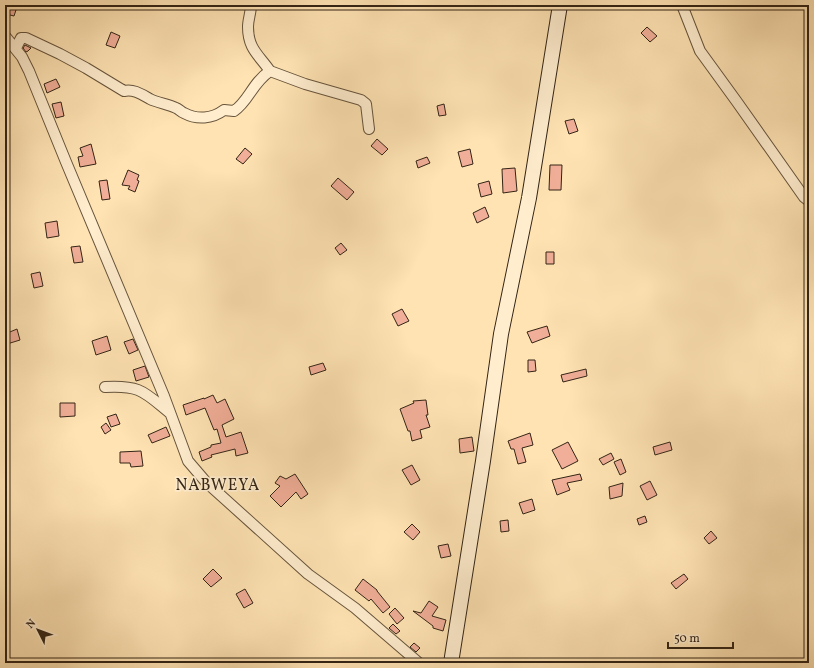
<svg xmlns="http://www.w3.org/2000/svg" width="814" height="668" font-family="Vollkorn,serif">
	<rect width="100%" height="100%" fill="#ffe3b3"/>
	<filter id="stains"><feTurbulence type="fractalNoise" baseFrequency=".005" numOctaves="4"/><feColorMatrix values="0 0 0 0 .2 0 0 0 0 .09 0 0 0 0 .02 0 0 0 .5 -.17"/></filter>
	<radialGradient id="worn" r=".72"><stop offset=".6" stop-color="#630" stop-opacity="0"/><stop offset="1" stop-color="#630" stop-opacity=".3"/></radialGradient>
	<path fill="#f1ae98" stroke="#332415" d="M9 7 16 10 14 16 6 14Z
		M647 27 657 36 650 42 641 33Z
		M111 32 120 36 115 48 106 45Z
		M25 45 31 48 28 51 26 52 23 48Z
		M56 79 60 87 47 93 44 84Z
		M61 102 64 116 56 118 52 104Z
		M444 104 446 115 439 116 437 106Z
		M574 119 578 131 569 134 565 121Z
		M377 139 388 149 382 155 371 146Z
		M91 144 96 164 80 167 78 157 83 156 80 148Z
		M245 148 252 154 243 164 236 159Z
		M470 149 473 164 462 167 458 152Z
		M427 157 430 163 418 168 416 161Z
		M550 165H562L561 190H549Z
		M515 168 517 191 503 193 502 169Z
		M128 170 139 175 137 180 139 181 135 192 128 189 130 186 122 185Z
		M338 178 354 192 347 200 331 186Z
		M107 180 110 199 102 200 99 181Z
		M489 181 492 194 481 197 478 184Z
		M485 207 489 217 477 223 473 213Z
		M57 221 59 236 47 238 45 223Z
		M341 243 347 250 340 255 335 248Z
		M80 246 83 262 74 263 71 247Z
		M546 252H554V264H546Z
		M40 272 43 286 34 288 31 274Z
		M402 309 409 321 398 326 392 314Z
		M547 326 550 336 532 343 527 332Z
		M17 329 20 340 7 344 5 334Z
		M107 336 111 350 96 355 92 341Z
		M133 339 138 350 129 354 124 342Z
		M528 360H535L536 371 528 372Z
		M323 363 326 370 311 375 309 367Z
		M145 366 149 377 136 381 133 370Z
		M586 369 587 376 563 382 561 375Z
		M213 395 217 403 225 399 234 419 222 425 226 437 241 432 248 453 236 456 235 449 211 455 212 457 202 461 199 452 211 447V445L221 443 217 429 214 430 205 408 186 415 183 405 204 398V399Z
		M426 400 428 415H426L430 427 420 430 422 438 412 441 410 431H408L400 409 414 403 413 401Z
		M60 403H75V416L60 417Z
		M116 414 120 424 111 427 107 417Z
		M106 423 111 430 105 434 101 427Z
		M166 427 170 436 152 443 148 435Z
		M530 433 533 445 522 448 526 462 518 464 514 449H511L508 441Z
		M472 437 474 451 460 453 459 439Z
		M568 442 578 461 562 469 552 450Z
		M670 442 672 450 655 455 653 447Z
		M141 451 143 466 131 467 130 463H120V452Z
		M611 453 614 459 603 465 599 459Z
		M621 459 626 472 620 475 614 462Z
		M412 465 420 480 411 485 402 470Z
		M295 474 308 494 301 499 296 492 281 507 270 496 280 486 275 483 280 476 286 479Z
		M580 474 582 480 567 483 570 490 557 495 552 480Z
		M650 481 657 495 647 500 640 486Z
		M623 483 622 496 610 499 609 487Z
		M532 499 535 510 523 514 519 503Z
		M645 516 647 522 639 525 637 519Z
		M508 520 509 531 501 532 500 521Z
		M412 524 420 532 413 540 404 532Z
		M711 531 717 538 709 544 704 538Z
		M448 544 451 556 441 558 438 546Z
		M213 569 222 578 211 587 203 579Z
		M684 574 688 579 676 589 671 583Z
		M363 579 377 590V591L390 607 383 613 371 599 369 601 355 590Z
		M245 589 253 603 244 608 236 594Z
		M429 601 438 607 432 616 446 620 443 631 433 628V626L413 611 421 613Z
		M395 608 404 618 397 624 389 614Z
		M393 624 400 631 396 634 389 628Z
		M414 643 420 648 416 652 410 647Z"/>
	<g fill="none" stroke-linecap="round" stroke-linejoin="round">
		<defs>
			<path id="street" d="M682 5 700 51 737 102 804 197 809 201
				M5 36 22 57 29 71 66 162 164 396 188 461 206 482 308 574 355 608 419 663
				M16 48 21 38H26L60 54 86 68 124 91C134 89 141 94 150 99 158 103 168 104 176 108 179 109 181 112 184 113 197 120 212 119 224 110L234 111C249 101 252 83 270 71 259 55 248 49 248 27 248 19 251 13 251 5
				M270 71 305 84 361 100 366 104 369 129
				M105 387C141 385 144 392 170 413"/>
			<path id="secondary" d="M451 663 483 461 501 334 529 198 560 5"/>
		</defs>
		<use href="#street" stroke="#66543c" stroke-width="12"/>
		<use href="#secondary" stroke="#332415" stroke-width="16"/>
		<use href="#street" stroke="#ffedce" stroke-width="10"/>
		<use href="#secondary" stroke="#ffedce" stroke-width="14"/>
	</g>
	<g text-anchor="middle" dominant-baseline="central" stroke-width="3.5" stroke-linejoin="round" paint-order="stroke">
		<g font-size="16" letter-spacing="1" fill="#332415" stroke="#ffedce">
			<text x="218" y="486">NABWEYA</text>
		</g>
	</g>
	<rect width="814" height="668" fill="none" stroke="#ffe3b3" stroke-width="20"/>
	<rect x="6" y="6" width="802" height="656" fill="none" stroke="#332415" stroke-width="2"/>
	<rect x="10" y="10" width="794" height="648" fill="none" stroke="#332415"/>
	<g transform="translate(38 630) rotate(312)" stroke="#ffedce" stroke-width="3" paint-order="stroke">
	<path d="M0-3L7 15L0 10L-7 15Z" fill="#332415"/>
	<text y="-6" font-size="11" font-weight="bold" text-anchor="middle" fill="#332415">N</text>
	</g>
	<path d="M668 642v6h65v-6" fill="none" stroke="#332415" stroke-width="2"/>
	<text x="674" y="642" font-size="12" fill="#332415" stroke="#ffedce" stroke-width="3" paint-order="stroke">50 m</text>
	<rect width="100%" height="100%" filter="url(#stains)"/>
	<rect width="100%" height="100%" fill="url(#worn)"/>
</svg>
